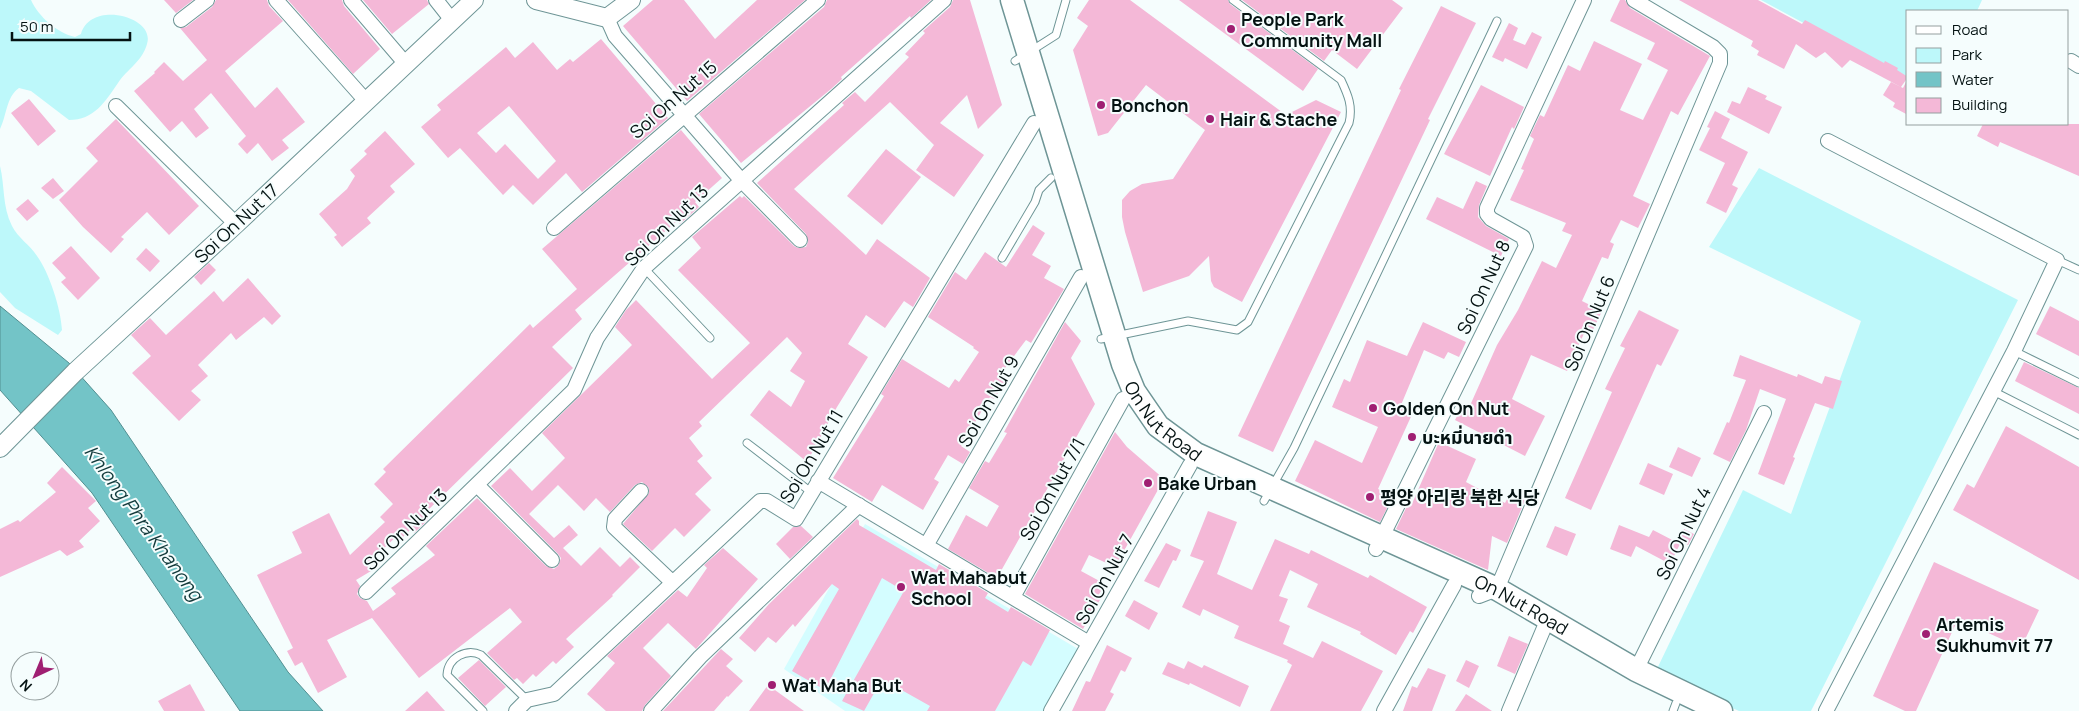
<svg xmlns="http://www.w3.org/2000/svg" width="2079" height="711" font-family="Manrope,'Noto Sans KR','Noto Sans Thai',sans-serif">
	<rect width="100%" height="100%" fill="#f5fdfd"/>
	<path fill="#d4fdff" d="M865 524 1078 649 1044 711H845L784 669Z"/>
	<path fill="#bdf8fa" d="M0 0H31C38 16 57 33 75 37L81 34C90 0 156 16 147 44 142 62 127 69 118 83 105 102 94 120 69 120L31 91 19 88C6 97 7 115 0 129Z
		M1761 0H1982L1977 11H1908V79Z
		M0 166C5 186 2 206 12 226 18 238 30 245 37 256 49 272 61 309 62 330L58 335 15 308 0 292Z
		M1759 168 2018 300 1811 711H1739L1655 673 1743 490 1791 514 1861 321 1709 247Z"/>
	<path fill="#73c4c7" stroke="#528f91" d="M0 306 69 363 111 410 288 672 323 711H240L92 493 0 390Z"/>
	<path fill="#f4b8d7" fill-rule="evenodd" d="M164 0H193L176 13Z
		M216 0H267L269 6 283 21 225 71 255 108 277 87 305 122 282 140 289 148 272 161 258 143 247 154 238 144 246 136 211 93 194 109 209 128 196 138 182 121 170 132 134 91 155 73 154 72 164 62 183 81 207 60 180 28 186 27 212 7Z
		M288 0H342L344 6 380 49 353 74Z
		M363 0H427L429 4 392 34Z
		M653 0H684L715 39 757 0H805L687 101 623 26Z
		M827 0H931L911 18 910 16 841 77 842 79 831 89 741 163 699 114 824 7Z
		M953 0H970L1002 105 978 129 967 95 940 123 984 155 954 197 916 170 934 145 890 102 794 189 866 255 877 239 930 278 913 307 904 301 885 328 866 315 848 344 868 357 837 407 807 462 750 415 769 390 791 407 805 381 790 371 802 353 787 337 699 422 702 426 689 438 703 456 697 461 712 478 695 494 711 510 684 537 675 528 652 551 623 524 649 493V488L642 482 635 485 610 512 596 498 584 511 558 485 529 514 554 538 569 525 578 535 563 548 581 566 600 547 620 567 630 557 640 567 612 595 613 596 566 639 574 647 556 664 553 661 536 677 533 674 523 684 517 678 514 680 487 653 522 622 510 608 419 678 372 618 327 640 347 677 318 693 302 662 295 666 287 651 293 648 257 575 302 553 292 532 329 513 350 555 385 522 380 517 393 504 374 484 386 472 383 469 530 324 533 328 577 289 542 249 681 130 722 178 695 202 699 207 680 224 677 221 669 228 575 310 582 319 552 347 573 368 423 515 428 520 414 533 410 530 401 539 398 535 367 564 371 571 356 580 360 586 357 594 360 598 367 601 373 611 396 594 391 588 435 555 426 546 477 498 546 566 554 569 558 566 561 558 558 554 491 486 510 468 532 491 565 458 542 433 632 345 615 327 626 310 636 300 712 379 750 343 678 270 701 248 692 237 740 196 742 198 744 196 794 246 798 248 806 247 808 242 806 234 757 183 844 105 842 103 855 92 865 102 909 57 905 54 925 33 923 31 950 7Z
		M1089 0H1130L1286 115 1316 100 1341 112 1242 302 1214 287 1211 281 1209 256 1189 276 1143 292 1125 232 1122 217V200L1130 191 1142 184 1173 179 1205 130 1146 85 1108 133 1098 136 1073 50 1088 26 1077 18Z
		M1179 0H1228L1230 4 1318 69 1303 91Z
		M1242 0H1392L1403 8 1357 69 1332 50 1324 61Z
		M1620 0H1625L1630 8 1710 56 1678 115 1671 111 1633 196 1650 204 1638 228 1621 220 1610 242 1614 244 1608 259 1602 257 1582 301 1602 311 1592 332 1586 329 1567 371 1531 355 1512 399 1545 416 1525 456 1455 420 1462 407 1468 410 1497 345 1518 310 1542 261 1556 268 1572 235 1562 231 1566 223 1510 200 1524 170 1521 169 1534 139 1530 136 1540 115 1544 117 1568 65 1580 71 1594 41 1642 64 1620 110 1643 120 1668 70 1647 59 1655 43 1610 21Z
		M1679 0H1758L1802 24 1805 20 1884 63 1885 61 1898 68 1897 70 1908 77 1901 87 1850 60 1842 68 1825 52 1816 58 1796 44 1784 69 1757 55 1759 51 1751 46 1753 41Z
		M1441 6 1476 23 1428 119 1430 120 1273 452 1238 436 1401 90 1399 89Z
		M1509 23 1518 28 1513 40 1525 45 1532 32 1542 37 1527 69 1505 58 1503 62 1492 57Z
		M601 39 668 118 582 192 566 173 533 205 513 185 503 195 460 148 448 158 421 127 441 110 437 105 506 47 515 58 533 42 557 70 570 59 573 62ZM509 106 556 161 538 179 505 144 496 153 477 133Z
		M1908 78V115L1893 107 1895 103 1883 95 1891 82 1903 88Z
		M1481 85 1524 107 1514 129 1512 127 1490 176 1444 154Z
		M1748 87 1767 96 1765 99 1782 107 1769 134 1727 112 1732 101 1740 104Z
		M29 99 56 131 38 146 11 113Z
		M1715 111 1730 119 1721 138 1748 152 1732 185 1738 188 1726 213 1706 203 1725 163 1699 150 1710 128 1707 127Z
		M116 119 199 206 169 235 147 212 121 237 124 239 111 253 83 227 59 200 98 161 86 148Z
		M1983 124H2079V176L2000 142 1998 147 1977 136Z
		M385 131 415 164 390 186 395 192 367 218 371 223 342 247 334 237 337 235 319 214 347 189 355 176 350 170 367 154 364 151Z
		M886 149 921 177 882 225 847 196Z
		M53 178 64 191 53 199 41 188Z
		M1476 181 1487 186 1479 205 1478 217 1486 226 1509 239 1501 256 1426 219 1437 197 1463 209Z
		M28 199 39 211 27 221 16 209Z
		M1033 225 1045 233 1032 255 1051 266 1044 278 1064 289 1031 343 1026 340 999 376 1006 381 994 399 990 397 961 446 970 452 963 464 948 455 934 479 939 482 923 510 882 485 872 502 833 478 884 396 881 394 902 359 949 388 955 379 959 382 979 352 973 348 974 347 928 317 955 272 966 280 985 252 1006 267Z
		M71 246 100 278 78 300 61 282 66 278 52 263Z
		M146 248 160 261 150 272 136 259Z
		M209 263 216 270 201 285 194 277Z
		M248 278 281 316 272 325 264 317 236 340 231 333 198 365 208 376 191 391 201 400 179 421 132 373 151 356 131 335 150 318 166 335 214 291 223 302Z
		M2050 306 2079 321V356L2036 334Z
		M1639 310 1679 330 1661 366 1657 364 1591 510 1565 498 1612 392 1605 389 1625 348 1620 346Z
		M1065 322 1081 341 1071 358 1095 404 997 578 948 549 966 515 987 527 999 506 969 488 985 461 989 463 1007 433 1004 432Z
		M1423 322 1466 342 1459 357 1448 352 1444 359 1424 350 1401 405 1414 410 1378 489 1393 496 1380 522 1295 481 1315 440 1362 463 1378 427 1332 407 1344 379 1350 382 1367 340 1407 356Z
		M1740 355 1797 377 1798 374 1822 384 1825 376 1842 381 1833 409 1815 403 1793 457 1795 458 1784 485 1758 474 1786 399 1760 389 1746 430 1730 462 1713 454 1727 422 1729 423 1746 380 1733 376Z
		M2024 362 2079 388V414L2015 381Z
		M2006 426 2079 467V580L1953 510 1967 484 1974 488Z
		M1115 432 1127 447 1164 479 1115 567 1089 555 1081 571 1105 584 1098 596 1101 598 1083 629 1025 594Z
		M1439 442 1476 459 1466 482 1505 503 1510 493 1525 500 1507 543 1492 536 1488 570 1396 529 1408 504 1411 506Z
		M1678 447 1701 458 1692 477 1669 467Z
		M1648 463 1673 474 1664 495 1639 484Z
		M62 467 96 501 88 508 100 521 79 541 84 547 67 556 60 550 0 577V529L18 520 20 522 56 492 47 483Z
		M1208 511 1237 522 1217 574 1252 590 1275 539 1309 554 1311 550 1368 578 1370 575 1427 607 1413 633 1410 631 1396 655 1360 634 1361 632 1307 607 1318 584 1290 570 1279 596 1288 599 1279 621 1290 626 1283 644 1313 658 1322 641 1383 671 1361 711H1270L1292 665 1287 662 1288 660 1234 638 1239 626 1203 609 1200 616 1182 607 1204 561 1190 556Z
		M857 519 859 521V525L936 570 939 564 988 593 985 598 1008 612 1011 607 1050 630 1031 666 1023 661 995 711H927L930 706 882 679 864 711 842 701 904 591 882 578 825 690 792 671 839 589 832 584 795 627 793 624 776 643 768 637 755 652 739 638 769 604Z
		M1619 525 1649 537 1653 530 1680 544 1670 564 1636 546 1631 557 1610 549Z
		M801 526 813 537 790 559 776 544 793 527Z
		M1555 526 1576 534 1567 556 1546 547Z
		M1684 529 1694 534 1688 545 1679 540Z
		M1166 543 1181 550 1176 561 1173 560 1159 588 1144 581Z
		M723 548 758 579 696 649 668 623 643 648 671 676 645 705 642 711H606L587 694 615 663 607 656 678 590 687 597 707 568 704 565Z
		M1934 562 2039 610 2021 648 1958 619 1916 711H1905L1873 696Z
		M1134 600 1158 613 1149 630 1125 616Z
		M1509 636 1528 644 1515 674 1497 666Z
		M1107 645 1132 658 1125 672 1121 670 1110 692 1114 694 1105 711H1072L1086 681 1090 682Z
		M721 649 733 659 726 666 743 681 728 697 727 696 714 711H663Z
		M479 660 506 687 485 706 458 678Z
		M1466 660 1479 666 1469 688 1456 681Z
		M1188 661 1202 668 1204 665 1249 686 1240 707 1190 683 1189 685 1162 674 1168 662 1184 669Z
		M1428 668 1446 675 1432 711H1403L1412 686 1417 688Z
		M190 684 205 711H164L158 701Z
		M768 685 804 711H749Z
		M427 691 445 711H405Z
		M1466 694 1492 711H1455Z"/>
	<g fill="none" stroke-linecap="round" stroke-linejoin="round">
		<defs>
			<path id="service" d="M1015 61 1056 35 1066 0
				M1002 258 1035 202 1039 190 1051 178
				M2057 260 2079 270
				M644 268 710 338
				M1101 339 1188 321 1237 330 1248 322 1349 123C1353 106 1348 95 1341 80L1233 0
				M2014 351 2079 383
				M1993 391 2079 435
				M747 443 811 492
				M1264 501 1294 448 1497 21
				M483 711 447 675C448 657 467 648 481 655L527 700
				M1673 711 1676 703"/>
			<path id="minor" d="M276 0 366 101
				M351 0 405 63
				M436 0 451 19
				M607 18 615 36 741 180 800 240
				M181 20 207 0
				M2071 61 2079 66
				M116 106 236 224
				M554 228 818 0
				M818 481 1089 643
				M477 485 552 560
				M641 491 615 519 614 527 672 582
				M927 544 1081 277
				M1376 549 1526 246 1523 237 1491 219 1487 214V208L1584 0
				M366 592 574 390 597 338 644 268 944 0
				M1479 596 1497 589 1720 63V54L1713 47 1634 0
				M1013 597 1123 399
				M1636 670 1764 413
				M516 711 527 700 554 694 760 501H767L796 519 1034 123
				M651 711 700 657 859 505
				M1051 711 1190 465
				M1384 711 1454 585
				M1509 711 1544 628
				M1826 711 2014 351 2057 260 1828 141"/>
			<path id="tertiary" d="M536 0 607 18 631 0
				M0 448 75 372 236 224 474 0"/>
			<g id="primary">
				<path id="s1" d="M1012 0 1123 364 1134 391 1158 426 1196 454 1497 589 1636 670 1721 711"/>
			</g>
		</defs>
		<use href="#service" stroke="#6e9596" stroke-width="9"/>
		<use href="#minor" stroke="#6e9596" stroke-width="16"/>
		<use href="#tertiary" stroke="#6e9596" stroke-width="20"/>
		<use href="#primary" stroke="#6e9596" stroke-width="25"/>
		<use href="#service" stroke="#fff" stroke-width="7"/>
		<use href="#minor" stroke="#fff" stroke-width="14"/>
		<use href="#tertiary" stroke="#fff" stroke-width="18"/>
		<use href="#primary" stroke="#fff" stroke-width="22"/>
	</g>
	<g fill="#9f1f72" stroke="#f5fdfd" stroke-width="2">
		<circle cx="1231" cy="29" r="5"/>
		<circle cx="1101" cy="105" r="5"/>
		<circle cx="1210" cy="119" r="5"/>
		<circle cx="1373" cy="408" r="5"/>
		<circle cx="1412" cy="437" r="5"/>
		<circle cx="1148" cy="483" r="5"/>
		<circle cx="1370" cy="497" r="5"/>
		<circle cx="901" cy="587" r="5"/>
		<circle cx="1926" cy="634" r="5"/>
		<circle cx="772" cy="685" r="5"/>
	</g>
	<g text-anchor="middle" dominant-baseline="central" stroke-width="4" stroke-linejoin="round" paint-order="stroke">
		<g font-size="18" font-weight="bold" fill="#041212" stroke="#f5fdfd" text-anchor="start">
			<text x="1241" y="19">People Park<tspan x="1241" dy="21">Community Mall</tspan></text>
			<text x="1111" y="105">Bonchon</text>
			<text x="1220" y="119">Hair &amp; Stache</text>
			<text x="1383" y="408">Golden On Nut</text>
			<text x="1422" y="437">บะหมี่นายดำ</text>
			<text x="1158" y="483">Bake Urban</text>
			<text x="1380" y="497">평양 아리랑 북한 식당</text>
			<text x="911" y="577">Wat Mahabut<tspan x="911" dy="21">School</tspan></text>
			<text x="1936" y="624">Artemis<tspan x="1936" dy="21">Sukhumvit 77</tspan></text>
			<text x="782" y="685">Wat Maha But</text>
		</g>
		<g font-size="18" fill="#041212" stroke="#f5fdfd">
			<text transform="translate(673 99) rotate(-41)">Soi On Nut 15</text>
			<text transform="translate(236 223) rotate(-43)">Soi On Nut 17</text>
			<text transform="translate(666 225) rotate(-44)">Soi On Nut 13</text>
			<text transform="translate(1483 287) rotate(-65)">Soi On Nut 8</text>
			<text transform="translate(1589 323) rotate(-67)">Soi On Nut 6</text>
			<text transform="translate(988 401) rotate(-60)">Soi On Nut 9</text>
			<text stroke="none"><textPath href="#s1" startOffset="452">On Nut Road</textPath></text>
			<text transform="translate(811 456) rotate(-59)">Soi On Nut 11</text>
			<text transform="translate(1052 489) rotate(-61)">Soi On Nut 7/1</text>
			<text transform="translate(405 529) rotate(-44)">Soi On Nut 13</text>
			<text transform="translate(1683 533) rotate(-64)">Soi On Nut 4</text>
			<text transform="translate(1104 579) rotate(-61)">Soi On Nut 7</text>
			<text stroke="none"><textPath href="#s1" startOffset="858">On Nut Road</textPath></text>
		</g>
		<g font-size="19" font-style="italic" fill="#123a3b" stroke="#f5fdfd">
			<text transform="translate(144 523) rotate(54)">Khlong Phra Khanong</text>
		</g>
	</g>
	<rect x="1906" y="10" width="162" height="115" fill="#f5fdfd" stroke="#959f9f"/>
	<rect x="1916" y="26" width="25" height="8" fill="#ffffff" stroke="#959f9f"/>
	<text x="1952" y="35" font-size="15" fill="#041212">Road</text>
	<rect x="1916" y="48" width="25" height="15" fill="#bdf8fa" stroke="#959f9f"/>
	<text x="1952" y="60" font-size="15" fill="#041212">Park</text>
	<rect x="1916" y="72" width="25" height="15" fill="#73c4c7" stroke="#959f9f"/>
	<text x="1952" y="85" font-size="15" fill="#041212">Water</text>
	<rect x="1916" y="98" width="25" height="15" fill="#f4b8d7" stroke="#959f9f"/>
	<text x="1952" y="110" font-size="15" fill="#041212">Building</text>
	<g transform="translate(35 676) rotate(224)"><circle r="24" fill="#f5fdfd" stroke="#959f9f"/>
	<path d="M0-4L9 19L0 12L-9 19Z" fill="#9f1f72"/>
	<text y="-8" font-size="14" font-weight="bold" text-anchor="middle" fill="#041212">N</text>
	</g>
	<path d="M12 32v8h118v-8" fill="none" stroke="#041212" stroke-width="2.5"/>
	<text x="20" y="32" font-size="15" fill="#041212" stroke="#f5fdfd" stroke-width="4" paint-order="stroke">50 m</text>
</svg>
